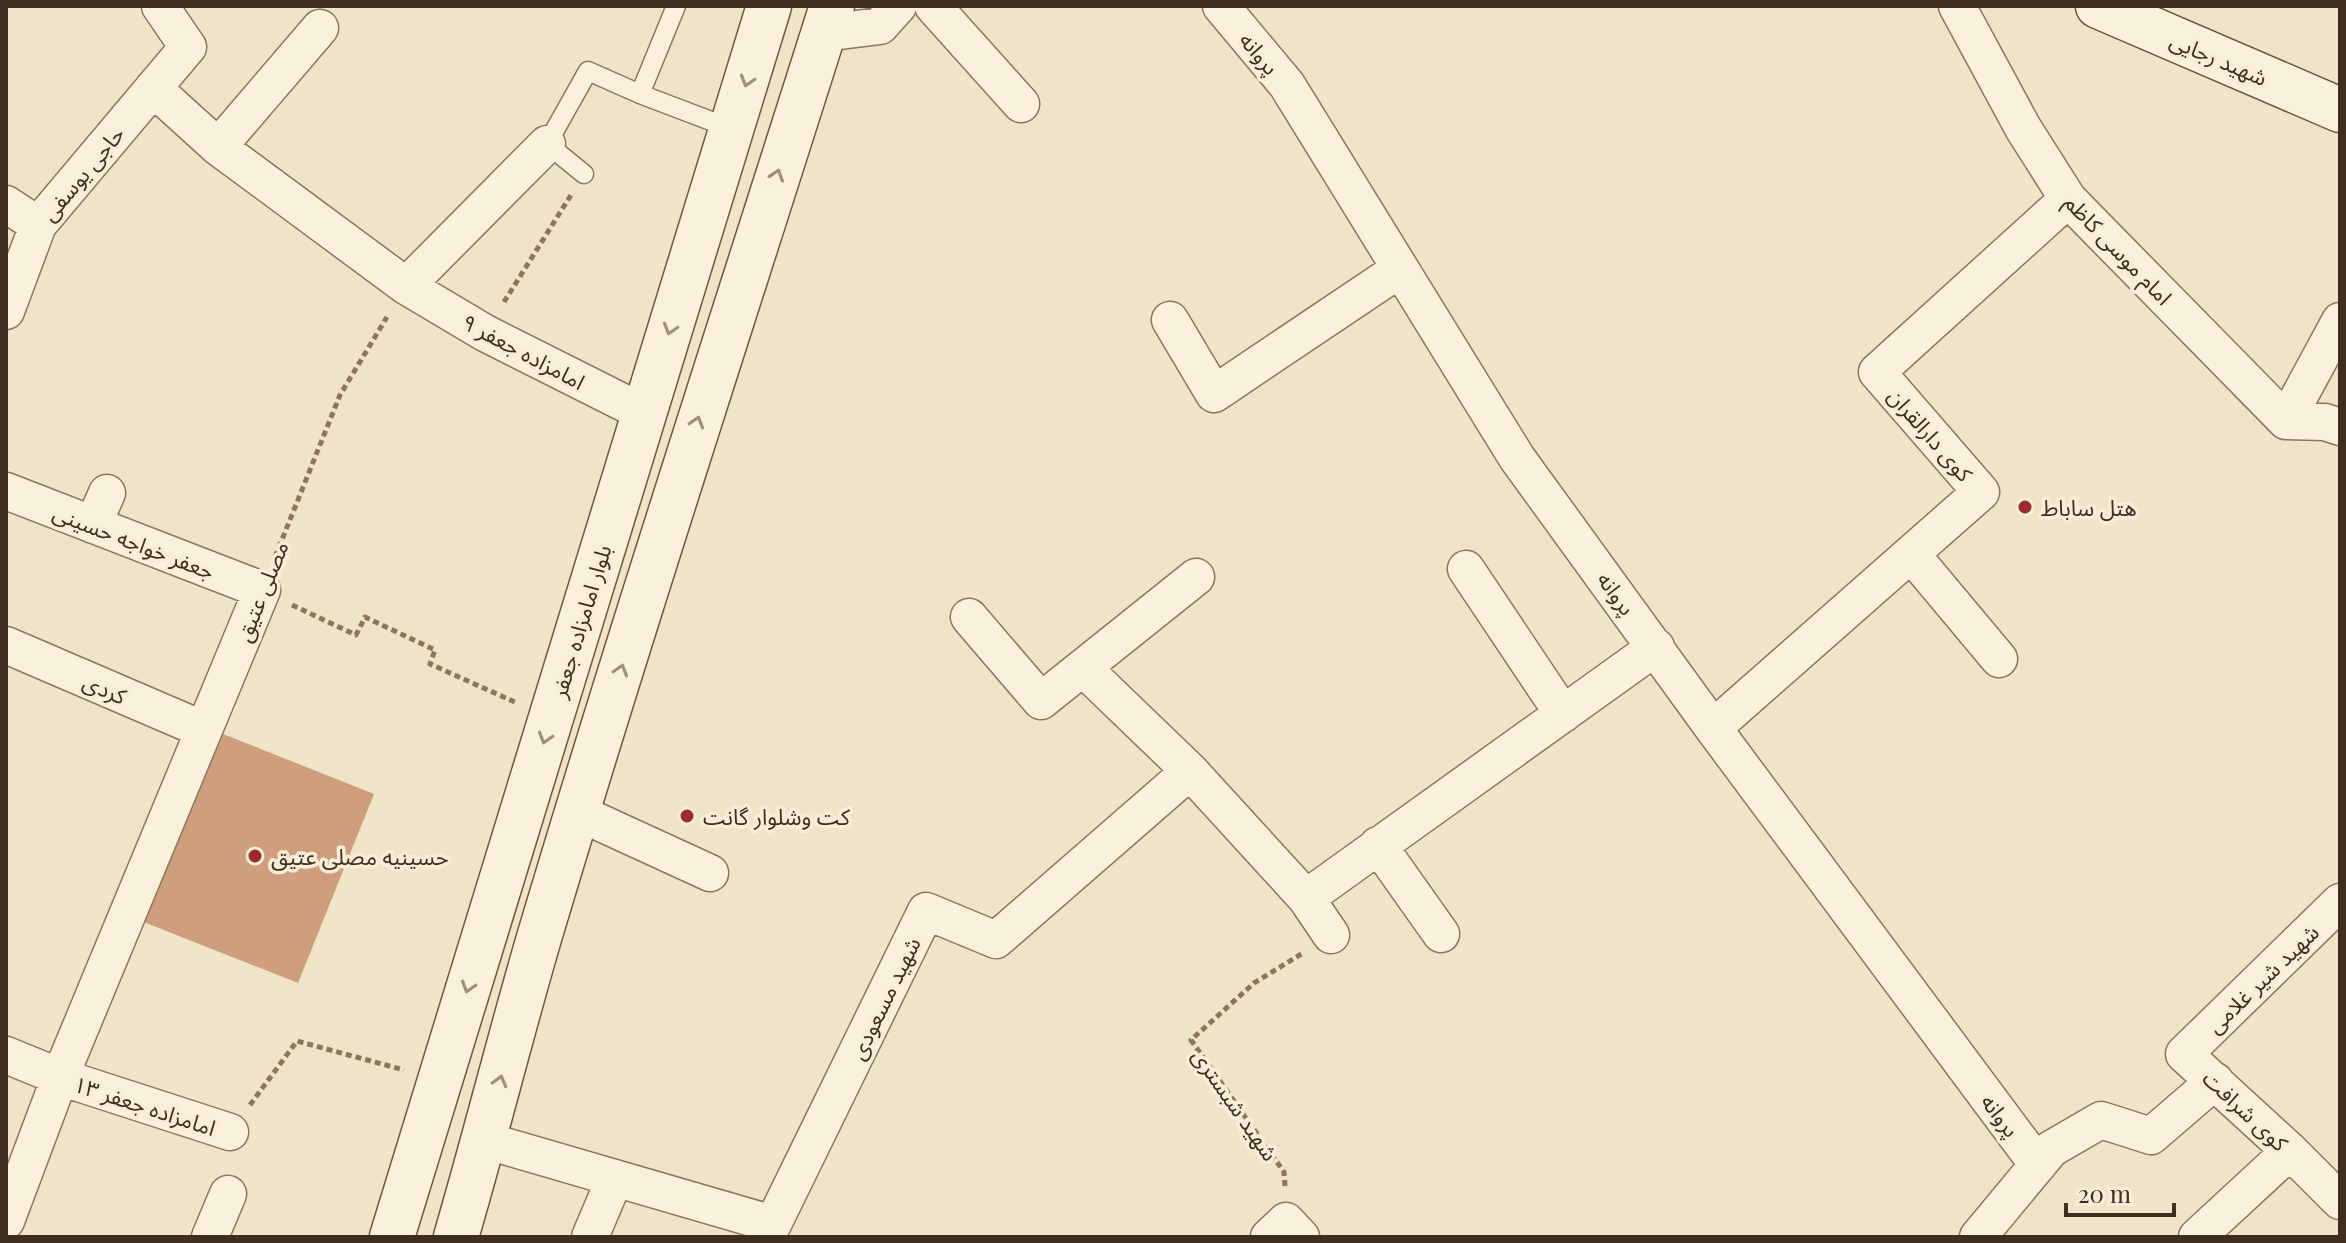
<svg xmlns="http://www.w3.org/2000/svg" width="2346" height="1243" font-family="'Playfair Display','Noto Sans Arabic',serif">
	<rect width="100%" height="100%" fill="#f0e4c8"/>
	<path fill="#cf9f7d" d="M213 730 374 794 298 983 136 919Z"/>
	<g fill="none" stroke-linecap="round" stroke-linejoin="round">
		<defs>
			<path id="lane" d="M676 6 640 94 732 129
				M584 174 547 144 588 71 640 94"/>
			<path id="street" d="M933 6 1021 104
				M1221 6 1287 85 1517 458 1713 728 2038 1165
				M1957 6 2023 128 2068 199 2286 421 2325 422 2340 427
				M824 33 880 26 898 6
				M153 88 218 147 406 286 485 333 644 413
				M218 147 320 28
				M6 204 38 225
				M406 286 547 144
				M6 311 38 225 188 47 160 6
				M1170 320 1214 394 1400 269
				M2286 421 2340 321
				M6 491 262 590 60 1077 6 1221
				M93 525 107 493
				M1912 555 1999 659
				M1466 569 1563 714
				M969 617 1041 701 1196 577
				M6 645 204 730
				M1083 668 1190 771 1306 898 1331 935
				M1713 728 1981 492 1877 372 2068 199
				M577 812 710 873
				M1378 845 1441 934
				M1306 898 1656 647
				M2340 902 2184 1054 2290 1151 2340 1201
				M6 1055 60 1077 230 1132
				M484 1140 773 1224 926 911 996 940 1190 771
				M210 1237 228 1194
				M590 1237 615 1178
				M1269 1237 1286 1221 1301 1237
				M1978 1237 2051 1149 2101 1120 2151 1136 2215 1081
				M2197 1237 2290 1151"/>
			<path id="secondary" d="M2098 6 2340 110
				M392 1237 769 6
				M456 1237C485 1138 510 1037 539 938 632 626 734 316 832 6"/>
		</defs>
		<use href="#lane" stroke="#8d765c" stroke-width="21"/>
		<use href="#street" stroke="#8d765c" stroke-width="39"/>
		<use href="#secondary" stroke="#6f573f" stroke-width="47"/>
		<path stroke="#8d765c" stroke-width="5" stroke-dasharray="6 4" stroke-linecap="butt" d="M504 302 571 195
			M275 557 340 395 387 317
			M292 605 356 635 365 617 435 650 430 664 517 703
			M250 1105 297 1041 404 1070
			M1285 1186 1284 1172 1191 1040 1254 983 1303 953"/>
		<use href="#lane" stroke="#faf1dc" stroke-width="18"/>
		<use href="#street" stroke="#faf1dc" stroke-width="36"/>
		<use href="#secondary" stroke="#faf1dc" stroke-width="44"/>
	</g>
	<defs><path id="oneway-chevron" d="M-2-3.5L2.5 0L-2 3.5" fill="none" stroke-width="1.6" stroke-linecap="round" stroke-linejoin="round" transform="scale(2)"/></defs>
	<g stroke="#9c907e">
		<use href="#oneway-chevron" transform="translate(747 81) rotate(107)"/>
		<use href="#oneway-chevron" transform="translate(777 175) rotate(-72)"/>
		<use href="#oneway-chevron" transform="translate(670 329) rotate(107)"/>
		<use href="#oneway-chevron" transform="translate(697 422) rotate(-73)"/>
		<use href="#oneway-chevron" transform="translate(621 670) rotate(-73)"/>
		<use href="#oneway-chevron" transform="translate(545 738) rotate(107)"/>
		<use href="#oneway-chevron" transform="translate(468 987) rotate(107)"/>
		<use href="#oneway-chevron" transform="translate(500 1081) rotate(-75)"/>
	</g>
	<g fill="#9e2a2b" stroke="#f7eed8" stroke-width="3">
		<circle cx="2025" cy="507" r="8"/>
		<circle cx="687" cy="816" r="8"/>
		<circle cx="255" cy="856" r="8"/>
	</g>
	<g text-anchor="middle" dominant-baseline="central" stroke-width="7" stroke-linejoin="round" paint-order="stroke">
		<g font-size="22" fill="#3d2e20" stroke="#f7eed8">
			<text transform="translate(1260 53) rotate(50)">پروانه</text>
			<text transform="translate(2219 58) rotate(23)">شهید رجایی</text>
			<text transform="translate(82 173) rotate(-50)">حاجی یوسفی</text>
			<text transform="translate(2119 249) rotate(46)">امام موسی کاظم</text>
			<text transform="translate(524 351) rotate(28)">امامزاده جعفر ۹</text>
			<text transform="translate(1931 434) rotate(49)">کوی دارالقران</text>
			<text transform="translate(134 541) rotate(21)">جعفر خواجه حسینی</text>
			<text transform="translate(261 591) rotate(-68)">مصلی عتیق</text>
			<text transform="translate(1617 593) rotate(54)">پروانه</text>
			<text transform="translate(580 621) rotate(-73)">بلوار امامزاده جعفر</text>
			<text transform="translate(105 688) rotate(23)">کردی</text>
			<text transform="translate(2262 978) rotate(-44)">شهید شیر غلامی</text>
			<text transform="translate(884 998) rotate(-64)">شهید مسعودی</text>
			<text transform="translate(1236 1104) rotate(55)">شهید شبستری</text>
			<text transform="translate(145 1105) rotate(18)">امامزاده جعفر ۱۳</text>
			<text transform="translate(2246 1110) rotate(43)">کوی شرافت</text>
			<text transform="translate(2001 1115) rotate(53)">پروانه</text>
		</g>
		<g font-size="22" fill="#3d2e20" stroke="#f7eed8" text-anchor="start">
			<text x="2041" y="507">هتل ساباط</text>
			<text x="703" y="816">کت وشلوار گانت</text>
			<text x="271" y="856">حسینیه مصلی عتیق</text>
		</g>
	</g>
	<rect width="2346" height="1243" fill="none" stroke="#3d2e20" stroke-width="16"/>
	<path d="M2066 1203v12h108v-12" fill="none" stroke="#3d2e20" stroke-width="4"/>
	<text x="2078" y="1203" font-size="24" fill="#3d2e20" stroke="#f7eed8" stroke-width="6" paint-order="stroke">20 m</text>
</svg>
